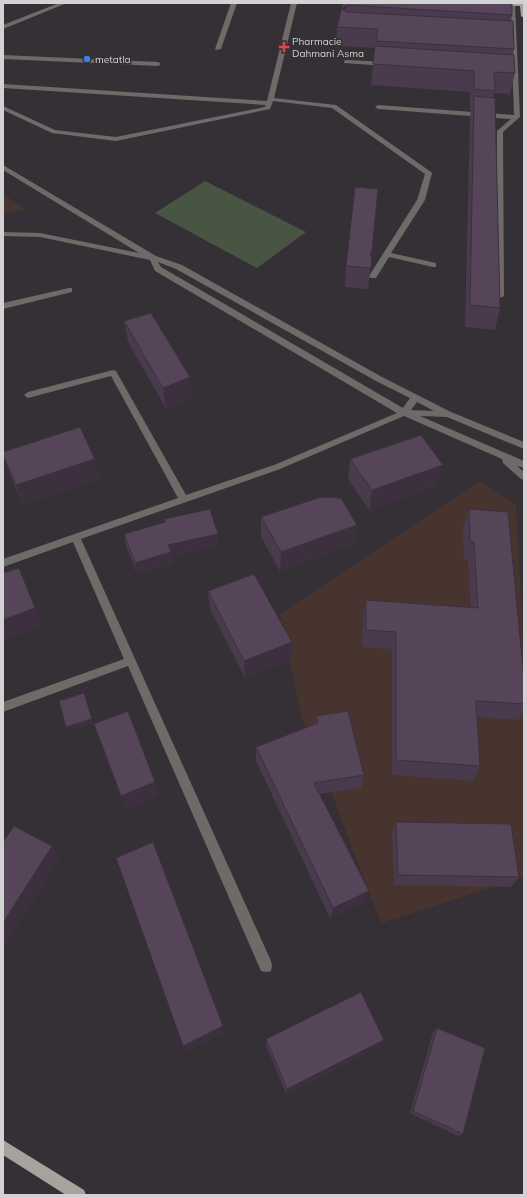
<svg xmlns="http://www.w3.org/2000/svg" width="527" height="1198" font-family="Mulish,sans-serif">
	<rect width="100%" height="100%" fill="#343035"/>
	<path fill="#47342e" d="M3 194 26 209 3 214Z
		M480 481 516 504 524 655V877L381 923 301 714 280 615Z"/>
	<path fill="#495543" d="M205 181 306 232 257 268 155 213Z"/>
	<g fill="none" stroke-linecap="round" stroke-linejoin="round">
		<path fill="#6d6a68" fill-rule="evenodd" d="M59 3H67L3 29V25Z
			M231 3H237L221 49 216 50 215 49Z
			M291 3H297L274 98 336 105 431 172 432 173 425 200 391 253 436 263V267H433L389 257 376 278H370L369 276 417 200 425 174 332 108 273 101 270 109 116 141 52 133 3 110V106L55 130 116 137 265 107 266 105 3 88V84L267 101Z
			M510 3 515 4 520 117 503 132 504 296 500 298 496 296 497 131 511 119 378 109 375 107 378 105 514 115Z
			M3 55 158 62 161 64 158 66 3 59Z
			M346 60 386 62 389 64 386 66 344 63V61Z
			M3 165 156 256 182 265 382 377 451 412 524 442V449L447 417 420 416 524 461V468L517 466 524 472V480L521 479 503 463 502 459 404 416 280 469 81 539 271 961 272 966 271 971 266 972 261 971 128 666 3 712V702L124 659 73 542 3 567V559L178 498 111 376 28 398 24 395 28 392 113 370 116 371 186 495 274 465 397 413 155 271 150 260 40 237 3 236V232L40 233 139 253 3 170ZM158 262 176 269 376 381 410 398 403 408 161 267ZM417 402 434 411 411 410Z
			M69 288H72V292L3 309V303Z"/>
		<path fill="#a7a29e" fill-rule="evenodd" d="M493 3 524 4V18L521 16 520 6 496 5Z
			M3 1140 84 1190 86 1195H66L3 1155Z"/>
	</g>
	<path fill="#4a3a4d" d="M343 3 512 15 511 21 514 49 513 54 515 73 510 94 494 93 493 98 500 308 495 330 465 327 470 117 471 110H470V92L371 85 375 48 336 46 337 27Z
		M378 189 368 289 345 287 346 266Z
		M124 321 192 398 166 409 128 342Z
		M3 456 100 479 23 505 9 472Z
		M350 459 438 485 369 510 348 479Z
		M469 509 524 678V709L518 720 477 717 480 766 473 781 392 775V649L362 647 363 618 366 600 471 607 468 560H464L463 528Z
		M261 517 357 525 355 544 280 571 261 537Z
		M164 519 218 534V546L172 556 173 564 137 574 126 546 124 534 165 522Z
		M208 591 292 642 291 660 245 678 210 609Z
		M316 716 364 775 361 788 320 794 365 902 330 918 256 761V747L315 724Z
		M396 822 519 877 511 887 394 885 392 833Z
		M437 1028 463 1134 458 1136 410 1113 433 1032Z
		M266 1039 379 1046 286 1094 266 1045Z"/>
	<path fill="#3c303e" d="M346 5 345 24 341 27 342 9Z
		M190 377 192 398 166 409 163 388Z
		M95 459 100 479 23 505 16 485Z
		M443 465 438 485 369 510 372 490Z
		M357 525 355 544 280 571 281 552Z
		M218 534V546L172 556 173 564 137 574 135 563 168 545Z
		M35 608 42 626 3 641V620Z
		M292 642 291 660 245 678 244 661Z
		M84 693 93 724 68 732 66 727Z
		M155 782 159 796 126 810 121 796Z
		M52 846 60 859 3 949V923Z
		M369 891 365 902 330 918 333 908Z
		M223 1026 225 1033 186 1052 183 1046Z
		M384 1040 379 1046 286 1094 287 1089Z"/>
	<path fill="#564459" stroke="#3c303e" d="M343 3H512V15L346 5 342 9 346 12 513 21 514 49 376 41 378 29 337 27Z
		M375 46 514 55 515 73 494 72 495 91 474 89V71L373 64Z
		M474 96 495 98 500 308 470 305Z
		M355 187 378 189 372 250 370 254 372 258 371 268 346 266Z
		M151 313 190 377 163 388 124 321Z
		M80 427 95 459 16 485 3 455V452Z
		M421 435 443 465 372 490 350 459Z
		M321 497 341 498 357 525 281 552 261 517Z
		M210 509 218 534 168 545 171 552 135 563 124 534 165 522 164 519Z
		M469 509 508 512 524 678V704L476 701 480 766 396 760V632L366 630V600L478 608 474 542 470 541Z
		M19 568 35 608 3 620V573Z
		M254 574 292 642 244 661 208 591Z
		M84 693 92 719 66 727 59 701Z
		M128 711 155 782 121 796 94 724Z
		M348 711 364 775 314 783 369 891 333 908 256 747 318 723 316 716Z
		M396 822 511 824 519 877 398 875Z
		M14 826 52 846 3 923V842Z
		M153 842 223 1026 183 1046 116 858Z
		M361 992 384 1040 287 1089 266 1039Z
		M437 1028 485 1048 463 1134 413 1111Z"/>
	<path fill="#e0444e" stroke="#343035" stroke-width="1.5" d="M282 41h4v4h4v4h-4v4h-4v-4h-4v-4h4z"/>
	<circle fill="#3f7fe0" stroke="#343035" stroke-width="1.5" cx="87" cy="59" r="4"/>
	<g text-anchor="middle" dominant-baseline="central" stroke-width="3.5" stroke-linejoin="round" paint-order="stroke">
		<g font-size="10" fill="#d3d1d4" stroke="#343035" text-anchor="start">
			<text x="292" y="41">Pharmacie<tspan x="292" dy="12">Dahmani Asma</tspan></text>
			<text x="95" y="59">metatla</text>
		</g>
	</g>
	<rect width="527" height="1198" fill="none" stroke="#d3d1d4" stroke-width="8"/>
</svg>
